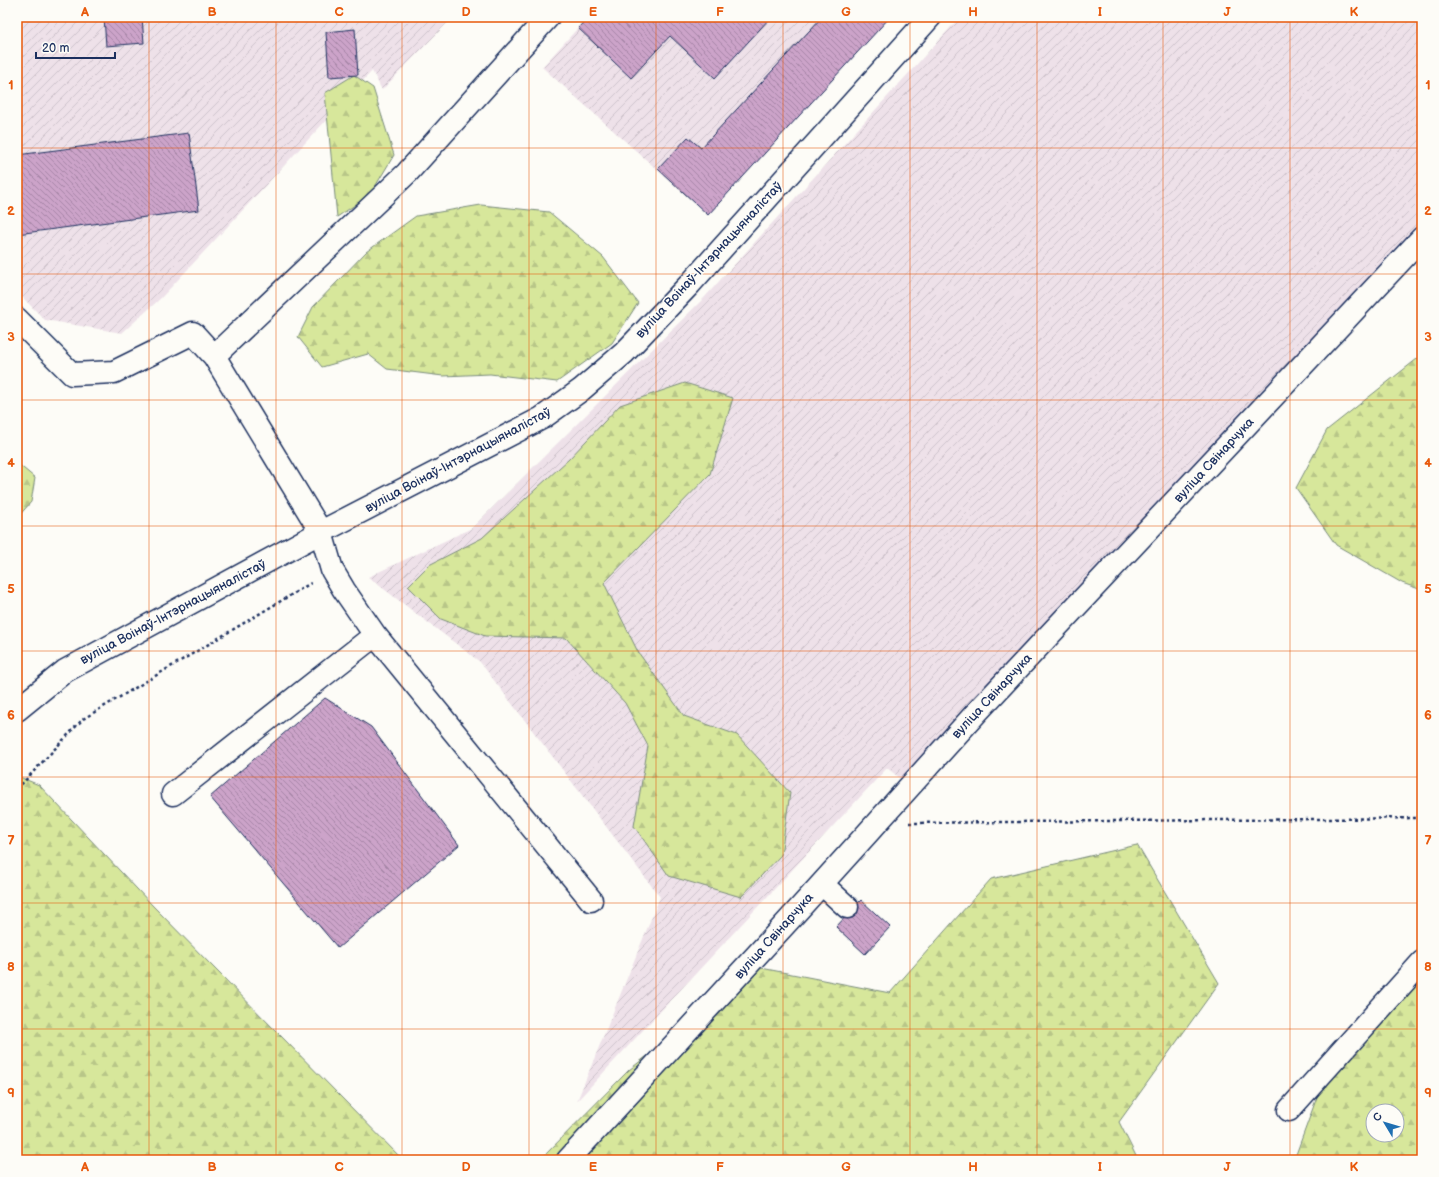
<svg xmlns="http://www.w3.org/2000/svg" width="1439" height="1177" font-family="'Balsamiq Sans',sans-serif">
	<defs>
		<pattern id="industrial-furrows" width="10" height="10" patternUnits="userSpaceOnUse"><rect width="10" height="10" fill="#eee1e9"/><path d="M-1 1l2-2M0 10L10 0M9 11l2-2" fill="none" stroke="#ccc1ca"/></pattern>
		<pattern id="forest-firs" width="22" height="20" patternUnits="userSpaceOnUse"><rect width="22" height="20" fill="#d7e79b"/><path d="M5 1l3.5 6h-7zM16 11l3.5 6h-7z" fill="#b8c688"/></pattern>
		<pattern id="building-back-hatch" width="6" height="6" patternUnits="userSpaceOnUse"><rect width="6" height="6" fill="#cca3c9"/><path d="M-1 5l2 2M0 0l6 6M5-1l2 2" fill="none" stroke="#a585a6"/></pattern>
	</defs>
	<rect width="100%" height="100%" fill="#fdfcf7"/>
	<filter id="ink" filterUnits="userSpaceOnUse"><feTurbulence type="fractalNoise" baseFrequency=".025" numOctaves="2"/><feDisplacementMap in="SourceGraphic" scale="8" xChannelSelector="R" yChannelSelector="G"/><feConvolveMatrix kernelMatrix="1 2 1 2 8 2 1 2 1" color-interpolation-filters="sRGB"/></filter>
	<g filter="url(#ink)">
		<path fill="url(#industrial-furrows)" d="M17 17H453L382 90 372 71 161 298 122 333 45 320 17 292Z
			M588 17H890L708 215 542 67Z
			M960 17H1422V238L910 786 887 768 577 1101 660 897 480 662 368 577 472 528 704 298Z"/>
		<path fill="url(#forest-firs)" stroke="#798b7c" fill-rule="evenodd" d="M354 75 373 88 394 155 370 195 337 217 325 93Z
			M481 205 549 212 603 257 638 303 612 343 557 382 490 374 443 376 387 369 368 354 322 367 298 337 313 307 366 252 416 216Z
			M1422 355V590L1402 583 1336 545 1296 488 1327 430Z
			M685 383 733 398 710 474 604 583 638 652 684 716 737 735 790 793 781 855 741 897 669 876 634 826 648 746 625 703 566 638 485 636 441 619 408 586 429 565 482 538 569 459 620 405Z
			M17 463 35 478 31 502 17 518Z
			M17 776 39 785 153 906 403 1160H17Z
			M1137 845 1219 983 1119 1122 1138 1160H540L629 1070 761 968 890 993 991 879Z
			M1422 975V1160H1294L1332 1056ZM1373 1111H1397V1135H1373Z"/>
		<path fill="url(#building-back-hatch)" stroke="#1b2f5e" d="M104 17H142L144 43 106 46Z
			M588 17H771L715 78 670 36 631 78 578 28Z
			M822 17H890L708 215 658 169 688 137 701 148Z
			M355 29 358 75 329 77 326 32Z
			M189 133 199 210 17 234V155Z
			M325 698 371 727 459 845 338 948 210 797Z
			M861 900 890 927 865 954 836 927Z"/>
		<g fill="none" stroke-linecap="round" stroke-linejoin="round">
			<defs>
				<path id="minor" d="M17 319 72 374 114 372 193 333 214 356 321 532 332 570 344 590 375 635 591 900
					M214 356 407 173 548 17
					M17 710 65 671 321 532 542 418 581 390 624 353 690 284 930 17
					M173 794 375 635
					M822 884 847 907
					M1289 1110 1422 962
					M568 1160 789 920 977 712 1422 238"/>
			</defs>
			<use href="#minor" stroke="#1b2f5e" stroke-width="25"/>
			<path stroke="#1b2f5e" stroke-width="2.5" stroke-dasharray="3 3" stroke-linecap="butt" d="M17 789 83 719 311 583
				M909 823 1422 818"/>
			<use href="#minor" stroke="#fdfcf7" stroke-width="22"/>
		</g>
	</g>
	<path fill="none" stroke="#e8590c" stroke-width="1" stroke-opacity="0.55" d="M149 17V1160M276 17V1160M402 17V1160M529 17V1160M656 17V1160M783 17V1160M910 17V1160M1037 17V1160M1163 17V1160M1290 17V1160M17 148H1422M17 274H1422M17 400H1422M17 526H1422M17 651H1422M17 777H1422M17 903H1422M17 1029H1422"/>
	<g text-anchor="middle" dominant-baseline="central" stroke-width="3" stroke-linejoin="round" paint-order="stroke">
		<g font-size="13" fill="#1b2f5e" stroke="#fdfcf7">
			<text transform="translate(709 260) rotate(-47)">вуліца Воінаў-Інтэрнацыяналістаў</text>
			<text transform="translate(458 460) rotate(-28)">вуліца Воінаў-Інтэрнацыяналістаў</text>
			<text transform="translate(1214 460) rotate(-47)">вуліца Свінарчука</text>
			<text transform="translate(173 612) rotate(-28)">вуліца Воінаў-Інтэрнацыяналістаў</text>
			<text transform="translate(992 696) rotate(-47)">вуліца Свінарчука</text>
			<text transform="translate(774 936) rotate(-48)">вуліца Свінарчука</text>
		</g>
	</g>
	<rect width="1439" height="1177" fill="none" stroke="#fdfcf7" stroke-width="44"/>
	<g transform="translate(1385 1123) rotate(308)"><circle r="19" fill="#fdfcf7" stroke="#a3aaba"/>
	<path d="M0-3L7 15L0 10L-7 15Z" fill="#1f6fb2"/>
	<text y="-6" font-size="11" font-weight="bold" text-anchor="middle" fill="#1b2f5e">С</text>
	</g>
	<path d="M36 52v6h79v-6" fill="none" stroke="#1b2f5e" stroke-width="2"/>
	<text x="42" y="52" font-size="12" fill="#1b2f5e" stroke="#fdfcf7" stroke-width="3" paint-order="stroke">20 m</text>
	<rect x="22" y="22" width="1395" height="1133" fill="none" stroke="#e8590c" stroke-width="1.5"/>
	<g font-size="13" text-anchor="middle" font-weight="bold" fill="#e8590c">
		<text x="85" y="16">A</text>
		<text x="212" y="16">B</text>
		<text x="339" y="16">C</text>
		<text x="466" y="16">D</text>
		<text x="593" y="16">E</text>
		<text x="720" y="16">F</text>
		<text x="846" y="16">G</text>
		<text x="973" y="16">H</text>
		<text x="1100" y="16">I</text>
		<text x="1227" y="16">J</text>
		<text x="1354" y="16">K</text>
		<text x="11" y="89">1</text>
		<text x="1428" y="89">1</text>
		<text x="11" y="215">2</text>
		<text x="1428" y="215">2</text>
		<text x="11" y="341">3</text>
		<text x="1428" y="341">3</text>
		<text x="11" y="467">4</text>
		<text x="1428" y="467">4</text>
		<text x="11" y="593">5</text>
		<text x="1428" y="593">5</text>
		<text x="11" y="719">6</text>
		<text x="1428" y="719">6</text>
		<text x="11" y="845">7</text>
		<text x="1428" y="845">7</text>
		<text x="11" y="971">8</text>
		<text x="1428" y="971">8</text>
		<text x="11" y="1097">9</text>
		<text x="1428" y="1097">9</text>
		<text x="85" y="1171">A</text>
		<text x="212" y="1171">B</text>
		<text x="339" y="1171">C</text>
		<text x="466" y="1171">D</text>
		<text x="593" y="1171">E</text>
		<text x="720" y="1171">F</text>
		<text x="846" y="1171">G</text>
		<text x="973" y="1171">H</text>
		<text x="1100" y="1171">I</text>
		<text x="1227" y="1171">J</text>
		<text x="1354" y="1171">K</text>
	</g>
</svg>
